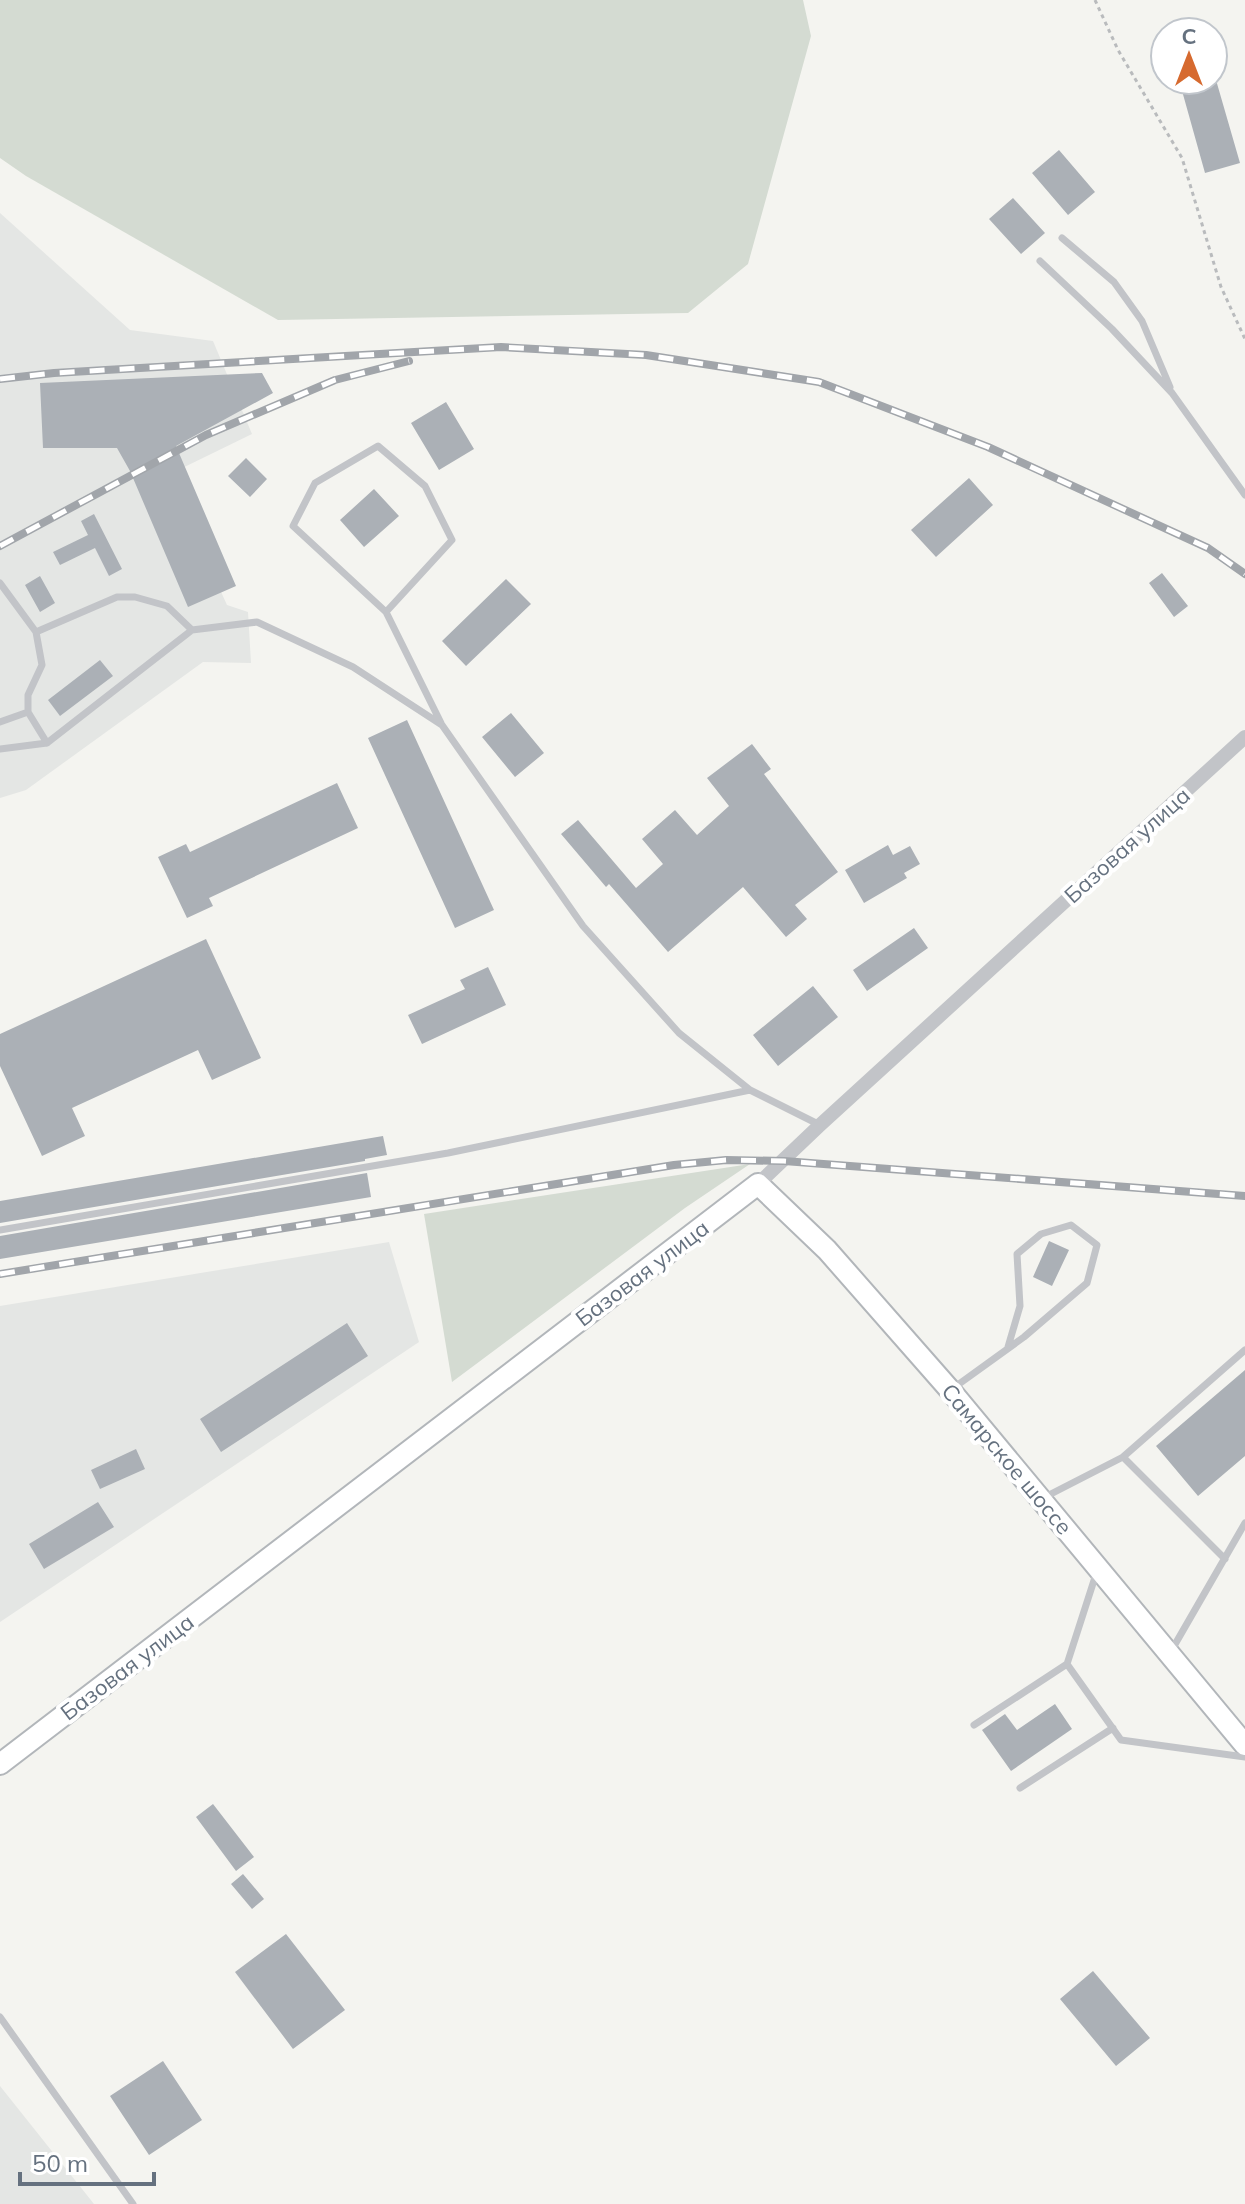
<svg xmlns="http://www.w3.org/2000/svg" width="1245" height="2204" font-family="Mulish,sans-serif">
	<rect width="100%" height="100%" fill="#f4f4f0"/>
	<path fill="#e4e6e4" d="M0 213 130 330 213 341 252 434 168 475 227 605 248 612 251 663 203 662 26 790 0 798Z
		M389 1242 419 1342 0 1622V1306Z
		M0 2086 94 2204H0Z"/>
	<path fill="#d4dbd2" d="M0 0H803L811 36 748 264 688 313 278 320 26 176 0 158Z
		M750 1164 685 1208 452 1382 424 1214Z"/>
	<path fill="#abb0b6" d="M1179 80H1216L1240 163 1205 173Z
		M1059 150 1095 192 1068 215 1032 173Z
		M1013 198 1045 233 1021 254 989 219Z
		M262 373 273 393 176 446 236 586 188 607 130 471 117 448H43L40 383Z
		M446 402 474 449 439 470 411 423Z
		M246 458 267 479 250 497 228 476Z
		M969 478 993 505 936 557 911 530Z
		M374 489 399 516 364 547 340 520Z
		M94 514 122 569 109 576 95 548 60 565 53 552 88 535 81 521Z
		M1162 573 1188 606 1174 617 1149 583Z
		M40 576 55 603 40 612 25 585Z
		M506 579 531 604 466 666 442 641Z
		M100 660 113 676 60 716 48 700Z
		M511 713 544 753 515 777 482 737Z
		M407 720 494 910 455 928 368 738Z
		M752 744 771 769 764 774 838 872 795 905 807 919 786 937 743 887 668 952 609 884 606 887 561 834 578 820 636 888 663 864 642 839 675 810 697 835 729 806 707 778Z
		M337 783 358 828 209 898 213 906 187 918 158 857 186 844 190 852Z
		M888 845 893 855 910 846 920 864 904 873 907 878 864 903 845 870Z
		M914 928 928 948 867 991 853 970Z
		M206 939 261 1058 212 1080 198 1050 72 1108 85 1136 42 1156 0 1066V1034Z
		M488 967 506 1005 422 1044 408 1015 465 989 460 980Z
		M813 986 838 1017 778 1066 753 1035Z
		M383 1136 387 1155 365 1159V1161L0 1223V1201Z
		M367 1173 371 1197 0 1259V1236Z
		M1049 1241 1069 1250 1052 1286 1033 1277Z
		M347 1323 368 1356 221 1452 200 1419Z
		M1245 1370V1456L1198 1496 1156 1446Z
		M136 1449 145 1469 100 1489 91 1470Z
		M98 1502 114 1527 44 1569 29 1544Z
		M1055 1704 1072 1729 1011 1771 982 1730 1005 1714 1017 1730Z
		M213 1804 254 1857 236 1871 196 1817Z
		M243 1874 264 1899 252 1909 231 1884Z
		M286 1934 345 2010 293 2049 235 1972Z
		M1093 1971 1150 2038 1116 2066 1060 1999Z
		M163 2061 202 2120 149 2155 110 2096Z"/>
	<g fill="none" stroke-linecap="round" stroke-linejoin="round">
		<defs>
			<path id="secondary" d="M0 1764 758 1184 827 1250 950 1390 1245 1745"/>
		</defs>
		<use href="#secondary" stroke="#b2b6ba" stroke-width="24"/>
		<path stroke="#b9bbbd" stroke-width="3" stroke-dasharray="4 4" stroke-linecap="butt" d="M1095 0 1118 50 1182 158 1221 287 1245 339"/>
		<path stroke="#c2c4c8" stroke-width="7" d="M1062 238 1114 282 1142 321 1170 387
			M1040 261 1112 329 1172 393 1245 495
			M0 583 36 632 42 665 28 695V712L47 743 192 630 257 622 353 667 442 725 583 926 679 1033 750 1090 820 1125
			M386 612 452 540 425 486 378 446 315 483 293 526 386 612 441 723
			M36 632 117 597H135L167 606 192 630
			M0 722 28 712
			M0 749 47 743
			M0 1230 448 1153 750 1090
			M952 1389 1024 1337 1087 1283 1097 1245 1071 1225 1041 1234 1017 1254 1020 1306 1008 1347
			M1043 1498 1123 1457
			M1225 1559 1123 1457 1245 1350
			M1170 1653 1245 1523
			M1067 1664 1121 1740 1245 1757
			M974 1725 1067 1664 1097 1571
			M1020 1788 1113 1728
			M0 2017 133 2204"/>
		<path stroke="#c2c4c8" stroke-width="14" d="M758 1184 820 1125 1245 737"/>
		<use href="#secondary" stroke="#fff" stroke-width="20"/>
		<defs>
			<path id="rail" d="M0 379 54 373 501 347 646 355 819 382 988 447 1208 548 1245 574
				M0 546 206 435 335 380 409 361
				M0 1274 674 1165 726 1160 784 1161 1245 1196"/>
		</defs>
		<use href="#rail" stroke="#a1a5aa" stroke-width="8"/>
		<use href="#rail" stroke="#fff" stroke-width="5" stroke-dasharray="15" stroke-linecap="butt"/>
	</g>
	<g text-anchor="middle" dominant-baseline="central" stroke-width="8" stroke-linejoin="round" paint-order="stroke">
		<g font-size="22" fill="#65717f" stroke="#fff">
			<text transform="translate(1127 845) rotate(-42)">Базовая улица</text>
			<text transform="translate(642 1273) rotate(-37)">Базовая улица</text>
			<text transform="translate(1007 1459) rotate(50)">Самарское шоссе</text>
			<text transform="translate(127 1667) rotate(-37)">Базовая улица</text>
		</g>
	</g>
	<g transform="translate(1189 56)"><circle r="38" fill="#ffffff" stroke="#c1c6cc" stroke-width="2"/>
	<path d="M0-6L14 30L0 20L-14 30Z" fill="#d66a2f"/>
	<text y="-12" font-size="22" font-weight="bold" text-anchor="middle" fill="#65717f">С</text>
	</g>
	<path d="M20 2172v12h134v-12" fill="none" stroke="#65717f" stroke-width="4"/>
	<text x="32" y="2172" font-size="24" fill="#65717f" stroke="#ffffff" stroke-width="6" paint-order="stroke">50 m</text>
</svg>
